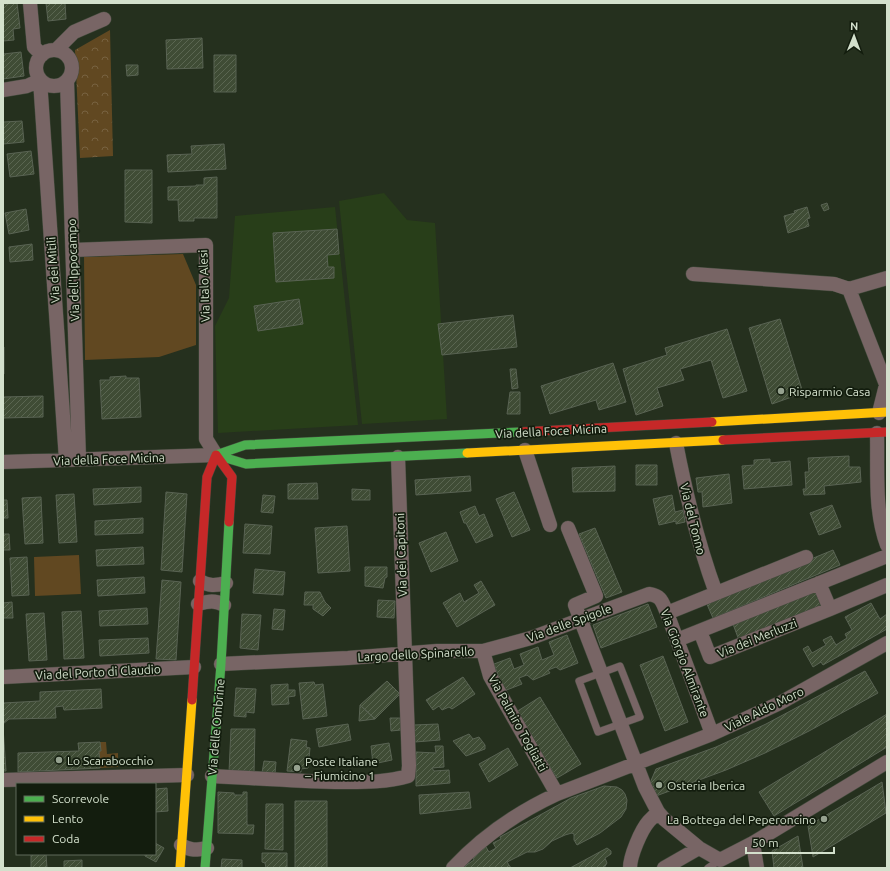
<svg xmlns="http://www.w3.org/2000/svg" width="890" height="871" font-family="Ubuntu,sans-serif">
	<defs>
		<pattern id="forest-crowns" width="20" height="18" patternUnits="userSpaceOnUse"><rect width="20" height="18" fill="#614821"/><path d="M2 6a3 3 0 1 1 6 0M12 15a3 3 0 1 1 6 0" fill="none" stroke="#776240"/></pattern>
		<pattern id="building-hatch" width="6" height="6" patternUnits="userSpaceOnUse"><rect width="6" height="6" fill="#3f4c35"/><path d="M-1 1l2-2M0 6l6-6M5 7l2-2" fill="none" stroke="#5a6651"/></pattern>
	</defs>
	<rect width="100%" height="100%" fill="#25301e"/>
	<path fill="#283e19" d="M384 193 407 220 435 223 447 419 362 424 339 201Z
		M335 207 358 425 218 433 215 326 229 298 235 216Z"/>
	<path fill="#614821" d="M183 254 196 285V345L159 357 85 360 84 257Z
		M79 555 81 594 35 596 34 557Z
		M100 742H106L107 754 118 753V767L100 768 99 751H101Z"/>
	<path fill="url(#forest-crowns)" d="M110 30 113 156 80 158 75 50Z"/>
	<path fill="url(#building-hatch)" stroke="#596353" d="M17 3 20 28 13 29 14 40 3 41V4Z
		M46 3H65L66 19 48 21Z
		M202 38 203 68 167 69 166 40Z
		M21 52 24 76 3 79V54Z
		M214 55H236V92H214Z
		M126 65H138V75L127 76Z
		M22 121 24 142 3 144V122Z
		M224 144 226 169 168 172 167 155 192 154 191 146Z
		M31 151 34 174 10 177 7 154Z
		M125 170H152V223L125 222Z
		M217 177V218H194V221H179L178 200H168V187L196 186V185H204V178Z
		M827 203 829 209 824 211 821 205Z
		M807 207 810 218 807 219 809 226 788 233 784 216 795 213 794 211Z
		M26 209 29 230 9 234 5 213Z
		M337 229 339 254 327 255 328 267H334V278L276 282 273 233Z
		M32 244 33 260 10 262 9 247Z
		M299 299 303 324 258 331 254 306Z
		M513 315 517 347 442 355 438 324Z
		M780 319 803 393 772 404 749 328Z
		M727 329 747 391 723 398 711 360 680 369 684 380 657 388 663 406 636 415 623 369 667 355 665 348Z
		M3 347H4V374H3Z
		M613 363 626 402 599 410 596 400 550 414 541 386Z
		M510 369H516L518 388 512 389Z
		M126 376V378H139L141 417 102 419 100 380H110V377Z
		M510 392H520V414H507Z
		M43 396V417L3 418V397Z
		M849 456V467H860L861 482 824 486 825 494 804 495 803 489H806L805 472H809L808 458Z
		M770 459V463L790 461 792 485 744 489 742 466 754 465V460Z
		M636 465H657V485H636Z
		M615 466V491L573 492 572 468Z
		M729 474 732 503 703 507 702 492H698L696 478Z
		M470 476 471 491 416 495 415 480Z
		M317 483 318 499H288V484Z
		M141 487V502L94 505 93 489Z
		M352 489 370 490V500H352Z
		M166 492 187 494 182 572 161 570Z
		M514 492 530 530 512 537 496 499Z
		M74 494 77 542 59 543 56 495Z
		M263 495 275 496 273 513 261 512Z
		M672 495 675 512 683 510 685 522 676 524V521L659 525 653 499Z
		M41 497 43 543 25 544 22 498Z
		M3 500H7L8 518H3Z
		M832 505 841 527 819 535 810 513Z
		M475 506 479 516 484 514 493 536 476 543 466 523H464L460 512Z
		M143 518V533L95 535V521Z
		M245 524 272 526 270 554 243 553Z
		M347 526 350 571 318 573 315 528Z
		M595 528 622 592 606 598 579 534Z
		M446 532 458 561 431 572 419 543Z
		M3 534H9L10 550H3Z
		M143 547 144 564 97 566 96 550Z
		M833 550 840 565 713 618 706 602Z
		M27 557 29 595 12 596 10 558Z
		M365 567H387V577L385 578 383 588 365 586Z
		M255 569 285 572 283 595 253 593Z
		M144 577 145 593 98 596 97 580Z
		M162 580 181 582 176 660 156 659Z
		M481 581 495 605 457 627 443 603 460 593 464 602 479 593 474 585Z
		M816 591 823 610 740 643 733 624Z
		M305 592H320L325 602 331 608 323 616 313 609V605H304Z
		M378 600 395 601 394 618 377 617Z
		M12 602 13 618H3V603Z
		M871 603 880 619 887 614V629L823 665 821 662 813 667 803 649 808 646 812 653 826 645 823 640 831 636 836 645 847 638 845 634 852 630 845 617Z
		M648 604 657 627 601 648 593 625Z
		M147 608 148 624 100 626 99 611Z
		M274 609 285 610 283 630 272 629Z
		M81 611 84 658 64 659 62 612Z
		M44 613 47 660 29 661 26 614Z
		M242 614 261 615 258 650 240 648Z
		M567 635 578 663 560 670 556 667 548 670 550 673 533 680 527 675 519 678 522 684 504 691 494 664 510 658 514 669 524 665 520 654 538 647 542 660 554 655 549 642Z
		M148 638 149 653 100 656 99 640Z
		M663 656 688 722 665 731 640 665Z
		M865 671 878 693 809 731 765 753 726 770 656 796 650 783 656 769 716 747 766 724Z
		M463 677 475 694 452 709 449 707 442 710 439 706 433 710 426 700Z
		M387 681 400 694 375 719 360 705Z
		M314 682 315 685 323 684 327 716 303 719 299 683Z
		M288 684V690H295V696L288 697 289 704 272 705 271 685Z
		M236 688 256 689 254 713 246 712V717L234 716Z
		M101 689 102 708 64 710 63 706 55 707 56 718 9 719 3 724V703L40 701V692Z
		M540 697 581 764 557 778 516 712Z
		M360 705 375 719 359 721Z
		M887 714V747L774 816 759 792Z
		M390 718H400L401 730 391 731Z
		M348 724 351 740 319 747 316 729Z
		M438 724 440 740 415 742 414 725Z
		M3 727 6 771H3Z
		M231 729H255L254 773 229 772Z
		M469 734 473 739 479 737 485 745V749L466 756 453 741Z
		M291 739 307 741 306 747 310 748 308 768 301 769V772L287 771Z
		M100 742 101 751H99L100 768 18 772V753L79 751 78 743Z
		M389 743 392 760 373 764 371 746Z
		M435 746H443L444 767 432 768 434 771 449 770 450 783 416 786V752L436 753Z
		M508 748 518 765 489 782 479 764Z
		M264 761 276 762 275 774 262 773Z
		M882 782 886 813 813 857 808 826Z
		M604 786 617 787 622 790 625 794 627 800 626 809 621 817 600 833 577 845 574 840V834L572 833 565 835 552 841 543 849 535 852H527L507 862 511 868H462L474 860 473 858 486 847 489 852 496 848 493 843 501 839 500 837 571 798Z
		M167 788 168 811 155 812V789Z
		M218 792 234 793V795H243V792H247V825H254L253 834 218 833Z
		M469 792 471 808 420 814 419 795Z
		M295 801H327V868H295Z
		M266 804H283V850L265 849Z
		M798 836 803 868H774L772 851Z
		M155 843 164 848 156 862 145 856V854H155Z
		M607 848 611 851V854L605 858 607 863 604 868H570Z
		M262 853H287V868H266L265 863 262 862Z
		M31 854H46L47 868H31Z
		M222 859 242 860V868H221Z
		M82 860V868H64V861Z"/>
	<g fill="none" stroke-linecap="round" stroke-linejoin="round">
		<defs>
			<path id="lane" d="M620 666 640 717 598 732 579 681Z
				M708 868 720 860"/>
			<path id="street" d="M30 3 34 47 42 55
				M36 68a18 18 0 1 1 36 0a18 18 0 1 1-36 0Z
				M56 50 74 32 104 19
				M67 81 79 459
				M3 90 27 86 40 80 66 460
				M693 274 834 284 849 289 887 278
				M849 289 887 387
				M879 413 886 385
				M877 433C878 470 874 510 887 545
				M676 443C686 495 698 544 716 593
				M525 450 550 525
				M3 462 216 455 206 439V245L73 250
				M568 528 596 596 575 605 645 787 658 812 664 819 699 848 720 860 753 843 887 762
				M200 581C209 586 215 586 226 583
				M819 583 830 609
				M198 604C209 601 215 600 224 605
				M667 613 806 557
				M700 631 710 657 830 609 887 585
				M677 640 887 556
				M483 651 490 676 557 794
				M221 664 348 658 437 651H483L531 638 649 594C662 596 662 602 667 613L712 734
				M3 677 194 667
				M212 776C253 778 294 781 335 782 360 782 385 783 408 776L409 766 398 457
				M3 780 187 775
				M753 843 757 868
				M181 845C191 851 196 850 207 848
				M453 868C483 836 518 812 557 794L712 734 780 703 887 643
				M630 868C630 856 641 830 649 821 652 818 655 815 658 812
				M664 868 699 848"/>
			<path id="fast" d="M216 455 245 445 521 432
				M216 455 246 464 467 453
				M205 868 221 664 229 522"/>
			<path id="slow" d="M712 422 887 412
				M467 453 723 440
				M180 868 192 700"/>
			<path id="jam" d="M521 432 712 422
				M723 440 887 432
				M216 455 232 477 229 522
				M192 700 207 477 216 455"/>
		</defs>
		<use href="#lane" stroke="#424a3c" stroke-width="8"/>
		<use href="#street" stroke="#424a3c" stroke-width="15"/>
		<use href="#fast" stroke="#424a3c" stroke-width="10"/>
		<use href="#slow" stroke="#424a3c" stroke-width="10"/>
		<use href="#jam" stroke="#424a3c" stroke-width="10"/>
		<use href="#lane" stroke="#786565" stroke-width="7"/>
		<use href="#street" stroke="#786565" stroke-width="14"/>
		<use href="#fast" stroke="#4caf50" stroke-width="9"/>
		<use href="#slow" stroke="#ffc107" stroke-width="9"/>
		<use href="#jam" stroke="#c62828" stroke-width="9"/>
	</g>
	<g fill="#96a28f" stroke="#131d0e" stroke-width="1.5">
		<circle cx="781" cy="391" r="4"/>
		<circle cx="59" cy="760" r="4"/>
		<circle cx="297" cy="768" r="4"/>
		<circle cx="659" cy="785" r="4"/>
		<circle cx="824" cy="819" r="4"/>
	</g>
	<g text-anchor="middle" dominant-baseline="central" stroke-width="3.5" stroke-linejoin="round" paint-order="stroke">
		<g font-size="12" fill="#d3e0cc" stroke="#131d0e">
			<text transform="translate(53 270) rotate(-94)">Via dei Mitili</text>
			<text transform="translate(73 270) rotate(-92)">Via dell'Ippocampo</text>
			<text transform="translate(204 286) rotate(-92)">Via Italo Alesi</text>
			<text transform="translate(551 431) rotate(-3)">Via della Foce Micina</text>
			<text transform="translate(109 459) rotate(-2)">Via della Foce Micina</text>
			<text transform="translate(693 519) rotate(76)">Via del Tonno</text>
			<text transform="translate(401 555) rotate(-92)">Via dei Capitoni</text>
			<text transform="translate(569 623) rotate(-20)">Via delle Spigole</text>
			<text transform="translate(757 638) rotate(-22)">Via dei Merluzzi</text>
			<text transform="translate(416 654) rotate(-3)">Largo dello Spinarello</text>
			<text transform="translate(685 663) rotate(69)">Via Giorgio Almirante</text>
			<text transform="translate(98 672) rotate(-3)">Via del Porto di Claudio</text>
			<text transform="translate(764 709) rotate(-26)">Viale Aldo Moro</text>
			<text transform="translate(518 723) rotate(61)">Via Palmiro Togliatti</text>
			<text transform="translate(216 727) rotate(-85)">Via delle Ombrine</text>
		</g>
		<g font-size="12" fill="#d3e0cc" stroke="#131d0e" text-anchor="start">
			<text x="789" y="391">Risparmio Casa</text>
			<text x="67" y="760">Lo Scarabocchio</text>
			<text x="305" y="761">Poste Italiane<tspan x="305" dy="14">– Fiumicino 1</tspan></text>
			<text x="667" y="785">Osteria Iberica</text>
			<text x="816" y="819" text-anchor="end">La Bottega del Peperoncino</text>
		</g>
	</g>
	<rect width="890" height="871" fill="none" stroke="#d3e0cc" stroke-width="8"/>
	<rect x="16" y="783" width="140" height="72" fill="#131d0e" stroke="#606b5a"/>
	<rect x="24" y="796" width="20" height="6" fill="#4caf50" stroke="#606b5a"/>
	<text x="52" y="803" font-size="12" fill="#d3e0cc">Scorrevole</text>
	<rect x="24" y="816" width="20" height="6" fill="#ffc107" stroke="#606b5a"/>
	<text x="52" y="823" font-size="12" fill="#d3e0cc">Lento</text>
	<rect x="24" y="836" width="20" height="6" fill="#c62828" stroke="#606b5a"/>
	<text x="52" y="843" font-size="12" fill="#d3e0cc">Coda</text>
	<g transform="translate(854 36) rotate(1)" stroke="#131d0e" stroke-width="3" paint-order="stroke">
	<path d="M0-3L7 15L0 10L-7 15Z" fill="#d3e0cc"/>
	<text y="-6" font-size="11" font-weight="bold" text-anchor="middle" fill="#d3e0cc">N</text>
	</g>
	<path d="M746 847v6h88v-6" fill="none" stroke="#d3e0cc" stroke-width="2"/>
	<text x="752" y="847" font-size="12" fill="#d3e0cc" stroke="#131d0e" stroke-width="3" paint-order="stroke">50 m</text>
</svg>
